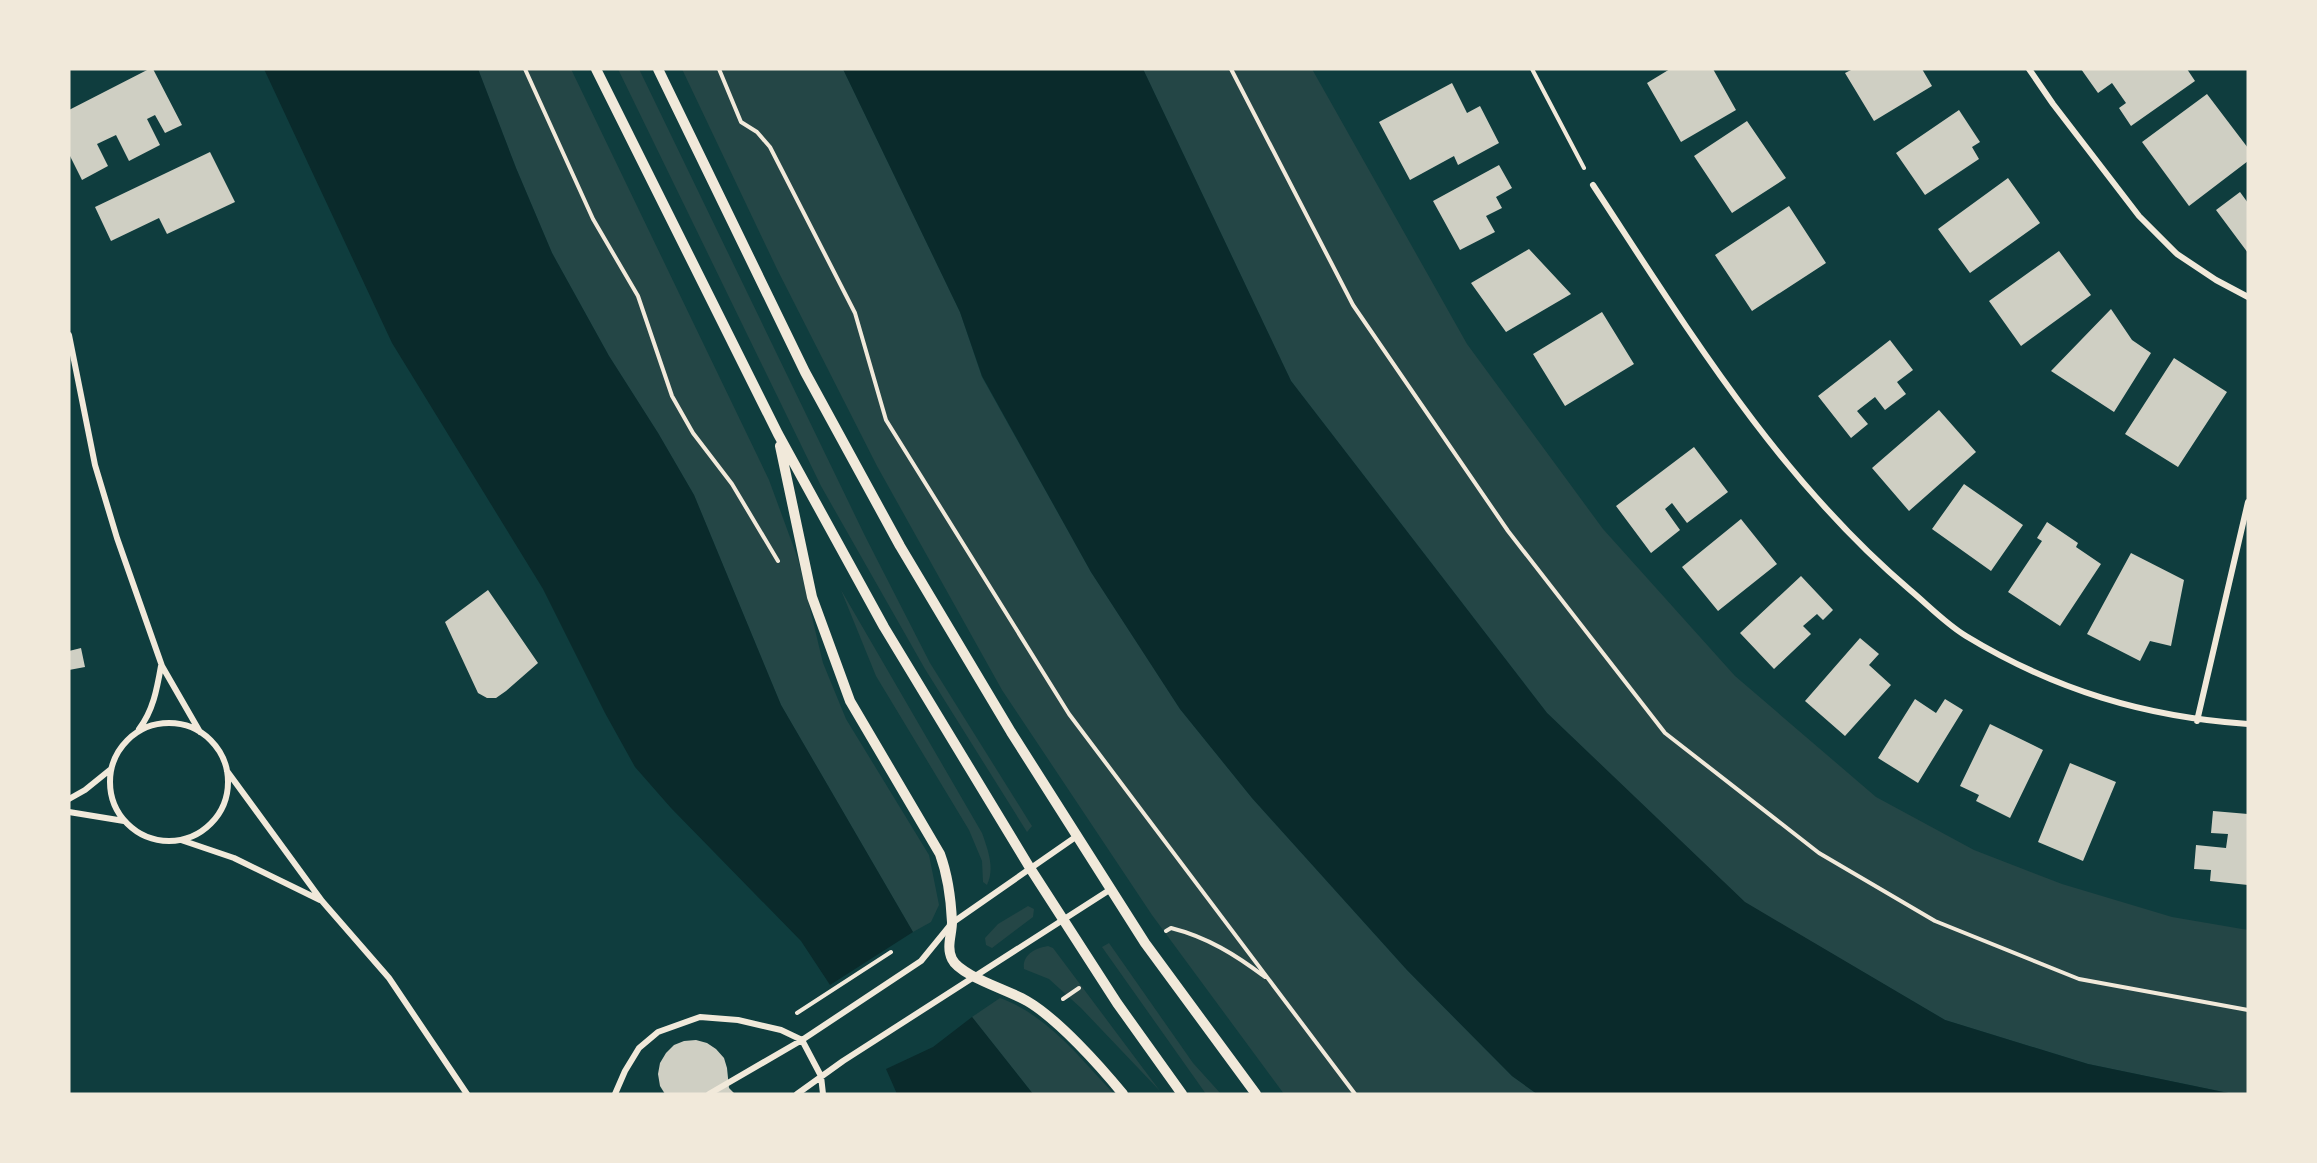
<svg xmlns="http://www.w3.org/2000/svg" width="2317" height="1163" font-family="'Titillium Web',sans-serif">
	<rect width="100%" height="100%" fill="#0f3d3e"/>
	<path fill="#244646" d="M478 69H571L769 480 798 559 823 663 846 719 929 855 939 905 931 922 913 932 781 705 694 495 658 433 609 356 552 253 516 168Z
		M618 69H639L865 536 930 663 1030 823 1032 826 1027 832 925 669 821 486Z
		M682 69H843L960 312 982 377 1091 572 1180 709 1252 798 1407 970 1512 1076 1537 1094H1284L1152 915 1002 690 877 466 777 269Z
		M1143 69H1312L1467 344 1603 529 1735 676 1876 797 1974 850 2062 884 2172 917 2248 930V1094H2233L2088 1064 1945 1020 1745 903 1547 713 1291 381Z
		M841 590 982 833C988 850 995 868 987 885L983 882 982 861 969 830 876 676Z
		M1028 906 1034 909 1033 917 992 948 986 945 985 938 998 924Z
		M1109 943 1193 1063 1221 1094H1206L1102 947Z
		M1048 946 1053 948 1160 1091 1081 1008 1049 979 1024 969C1022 955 1035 948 1048 946Z
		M1000 998C1047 1015 1080 1058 1114 1094H1033L972 1017Z"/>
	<path fill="#0a2a2b" d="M264 69H478L516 168 552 253 609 356 658 433 694 495 781 705 913 932 830 985 801 941 671 808 635 767 605 713 543 589 392 343Z
		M843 69H1143L1291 381 1547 713 1745 902 1945 1020 2088 1064 2233 1094H1537L1512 1076 1407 970 1252 798 1180 709 1091 572 982 376 960 312Z
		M972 1017 1033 1094H897L886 1069 933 1047Z"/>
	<path fill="#cfcfc3" d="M149 69H153L182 125 165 133 155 115 147 119 160 145 129 161 116 135 97 144 108 166 82 180 69 154V110Z
		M1670 69H1713L1736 110 1681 142 1647 83Z
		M1853 69H1922L1932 86 1874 121 1845 73Z
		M2081 69H2187L2195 81 2131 126 2119 108 2126 103 2112 83 2098 93Z
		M1452 83 1467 113 1480 106 1499 143 1458 165 1454 156 1410 180 1379 122Z
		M2207 94 2248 148V161L2189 206 2142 142Z
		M1959 110 1980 142 1972 147 1979 159 1925 195 1896 153Z
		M1747 121 1786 178 1732 213 1694 156Z
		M210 152 235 202 167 234 159 218 111 241 95 207Z
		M1499 165 1512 188 1496 197 1502 208 1486 216 1495 232 1460 250 1433 201Z
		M2008 178 2040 223 1970 273 1938 229Z
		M2240 192 2248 203V253L2216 210Z
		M1789 206 1826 263 1752 311 1715 255Z
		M1529 249 1571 294 1506 332 1471 283Z
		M2059 251 2091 295 2021 346 1989 301Z
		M2111 309 2132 340 2151 353 2114 412 2051 371Z
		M1602 312 1634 364 1565 406 1533 354Z
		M1890 340 1913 370 1897 382 1906 394 1885 410 1875 397 1857 411 1868 424 1851 438 1818 396Z
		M2174 358 2227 392 2178 467 2125 434Z
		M1939 410 1976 452 1909 511 1872 468Z
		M1694 447 1728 492 1687 523 1672 503 1665 509 1680 530 1651 553 1616 506Z
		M1964 484 2023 525 1991 571 1932 529Z
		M1741 519 1777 564 1718 611 1682 567Z
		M2047 522 2078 543 2076 547 2101 564 2060 626 2008 592 2042 541 2037 538Z
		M2131 553 2184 580 2171 646 2150 641 2140 661 2087 634Z
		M1801 576 1833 610 1823 620 1817 614 1803 626 1811 634 1774 669 1740 633Z
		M488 590 538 663 506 691 496 698H487L478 693 445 622Z
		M1860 638 1879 654 1869 665 1891 685 1845 736 1805 701Z
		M81 648 85 667 69 670V651Z
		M1915 699 1936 713 1945 699 1963 710 1918 783 1878 758Z
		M1990 724 2043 750 2010 818 1976 801 1979 795 1960 786Z
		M2070 763 2116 782 2083 861 2038 842Z
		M2213 811 2248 814V885L2210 881 2211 870 2194 869 2196 845 2226 848 2228 834 2211 833Z
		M696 1040 707 1043 716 1049 724 1058 727 1068 729 1088 735 1094H665L660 1086 658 1074 660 1063 666 1053 674 1045 684 1041Z"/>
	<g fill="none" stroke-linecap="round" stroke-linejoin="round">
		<path stroke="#f1e9da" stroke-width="4" d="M525 69 593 219 638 296 672 396 693 433 732 484 778 561
			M719 69 741 122 757 132 770 147 855 313 886 420 1069 714 1355 1094
			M1231 69 1353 305 1508 531 1665 733 1819 853 1935 921 2079 979 2248 1010
			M1532 69 1584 168
			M1166 931 1171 928C1207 937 1236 955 1265 977
			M1063 999 1079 988
			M797 1013 891 952"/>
		<path stroke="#f1e9da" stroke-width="6" d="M2029 69 2053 104 2139 216 2177 254 2216 280 2248 297
			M1593 185C1687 328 1778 478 1910 590 1928 605 1946 624 1966 636 2055 690 2145 717 2248 724
			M69 335 95 465 117 538 162 666 200 732
			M2197 721 2248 502
			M110 782a59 59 0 1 1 118 0a59 59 0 1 1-118 0Z
			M139 729C153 711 157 689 161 666
			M227 771 322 901 389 978 467 1094
			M69 799 85 790 111 769
			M69 812 124 821
			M181 840 234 858 320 900
			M615 1094 625 1071 639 1048 658 1032 700 1017 738 1020 781 1030 802 1040 821 1076 823 1094
			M709 1094 802 1040 921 961 952 923 1077 836
			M797 1094 843 1061 1111 889"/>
		<path stroke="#f1e9da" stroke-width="10" d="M596 69 778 434 884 627 1030 868 1117 1003 1182 1094
			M658 69 805 372 900 546 1011 732 1145 943 1256 1094
			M780 446 812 597 850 701 940 854C948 876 951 899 952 922 952 934 946 947 952 959 960 976 1009 990 1027 1001 1058 1019 1100 1066 1123 1094"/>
	</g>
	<rect width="2317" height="1163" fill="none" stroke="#f1e9da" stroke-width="141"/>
</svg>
